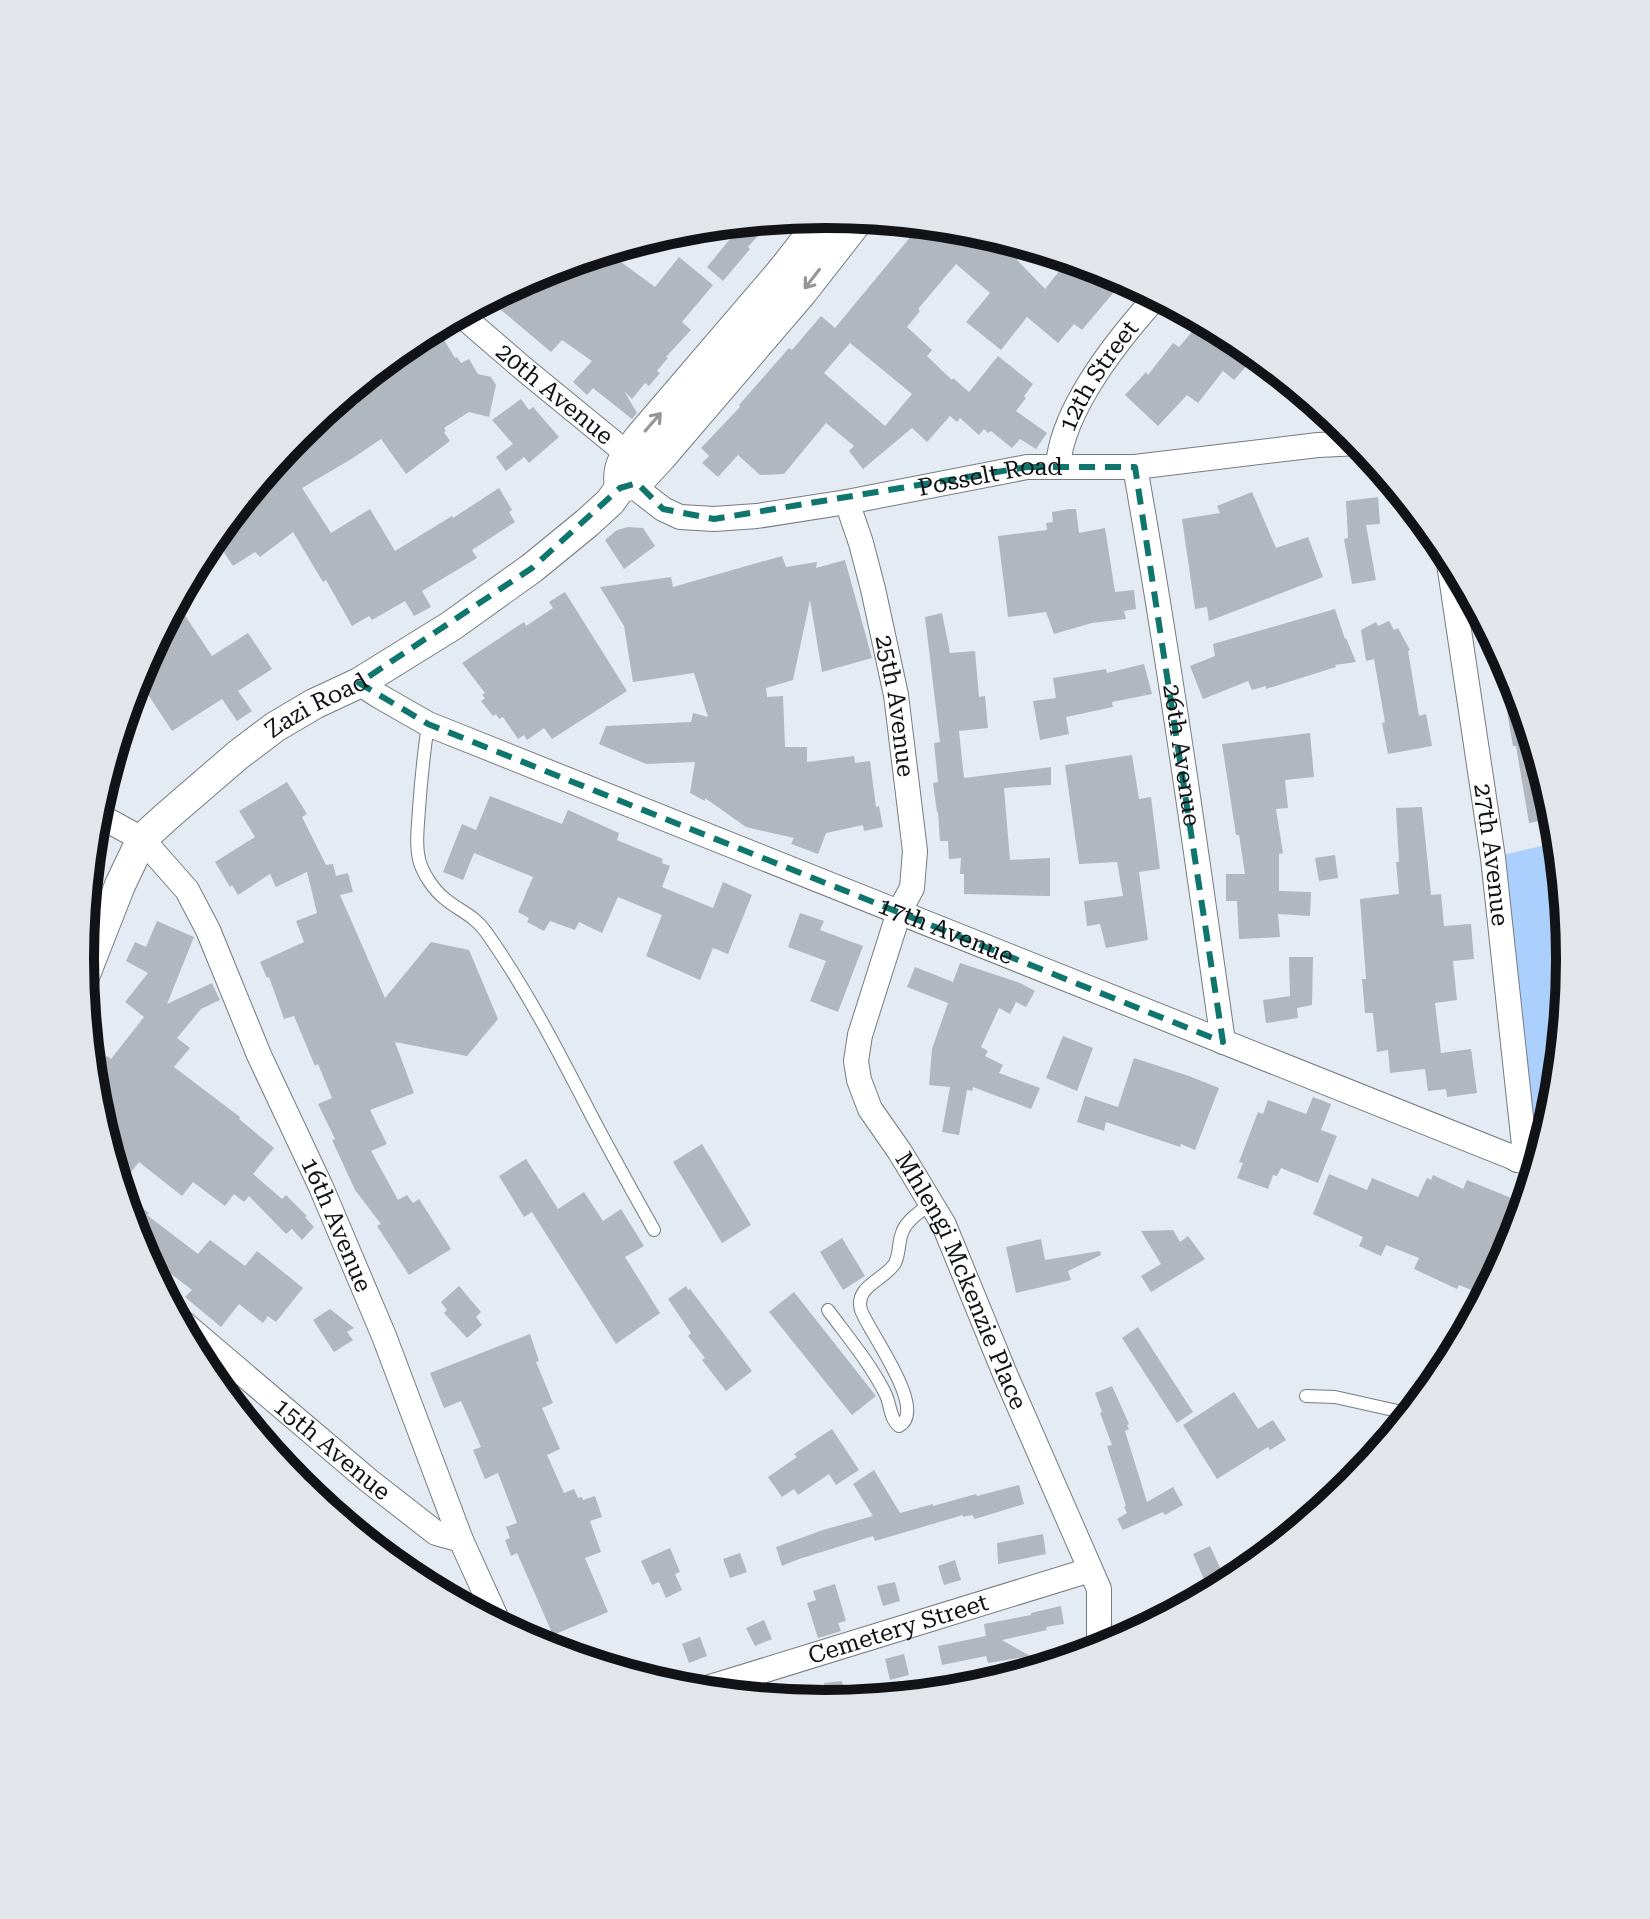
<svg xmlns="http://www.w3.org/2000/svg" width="1650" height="1919" font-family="'Roboto Serif',serif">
	<rect width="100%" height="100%" fill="#e5ebf2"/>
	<path fill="#acd0fe" d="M1558 842 1570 960 1556 1105 1537 1166 1520 1159 1494 857Z"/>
	<path fill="#b1b7be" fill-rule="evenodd" d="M772 220 748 247 750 249 723 281 707 267 744 222Z
		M921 224 971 229 994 236 1019 258 1017 260 1045 289 1068 260 1111 271 1125 279 1082 330 1074 324 1058 343 1027 317 1001 350 966 322 990 293 956 264 918 309 920 311 907 327 932 350 927 356 952 380 953 378 969 392 998 356 1033 384 1024 396 1026 398 1016 411 1047 433 1036 449 1020 439 1012 448 991 431 988 433 984 429 979 435 960 418 957 422 950 416 927 442 912 428 863 469 849 451 854 446 826 423 784 474 760 475 738 455 718 477 702 463 709 456 701 448 740 407 739 405 789 348 792 350 821 316 835 328ZM850 343 912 394 885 426 824 373Z
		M606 251 655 287 679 257 713 285 682 322 691 330 666 357 668 358 657 371 660 373 649 386 645 383 632 399 624 391 637 413 632 419 593 388 587 395 573 382 592 361 562 340 551 352 488 299 540 271Z
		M1202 320 1239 340 1256 355 1234 380 1223 371 1198 403 1187 395 1158 426 1125 395 1146 372 1148 375 1173 343 1179 347Z
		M441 335 455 358 457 357 461 363 469 359 478 374 491 377 496 385 489 417 469 412 444 428 446 431 444 432 450 441 406 474 381 439 353 458 302 488 331 533 370 509 395 551 452 516 453 518 499 488 512 510 509 512 515 522 472 550 477 558 422 591 431 607 414 616 405 601 372 620 369 616 352 626 326 580 323 582 293 532 260 557 255 552 233 566 213 536 299 432 401 349 412 341 418 349Z
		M521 399 529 410 533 407 559 437 529 463 524 457 506 471 496 457 513 444 492 420Z
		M1252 492 1276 548 1308 537 1323 577 1209 621 1207 607 1195 609 1182 519 1220 513 1217 506Z
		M1378 497 1380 524 1366 525 1376 580 1352 584 1344 539 1348 538 1346 501Z
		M1069 509H1076L1079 533 1105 528 1115 592 1134 590 1136 609 1124 611 1126 619 1092 623 1054 634 1046 612 1008 617 998 536 1047 530 1046 523 1053 522 1052 512Z
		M628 527 643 528 655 546 624 569 605 540 617 530Z
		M782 556 786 567 817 562 816 568 845 560 872 658 822 672 810 600 793 680 766 688 767 697 783 696 785 747H807V762L854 756 855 763 870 761 876 807 879 806 883 827 864 831 863 825 826 833 818 854 791 844 794 838 746 827 705 798V801L690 793 695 762 646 764 599 744 606 726 691 722 693 713 708 717 694 673 633 682 624 626 600 587 671 577 673 587Z
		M565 592 627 691 552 739 544 728 527 740 524 735 518 739 503 717 499 719 496 714 493 716 481 701 485 698 482 695 485 693 462 663 524 622 526 626 553 608 549 602Z
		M1335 609 1345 639 1346 638 1356 662 1335 665 1336 667 1266 689V686L1252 690 1248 681 1203 699 1190 666 1215 656 1213 644Z
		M171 611 176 620 184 614 212 656 248 633 272 669 238 691 252 711 237 721 222 699 172 731 136 676Z
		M942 613 950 653 975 651 979 697 985 696 988 728 959 731 964 778 1051 767V785L1004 788 1010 860 1050 858V896L964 894V874H960L961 858 949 859 948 841H940L938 812H937L933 783 938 782 934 743 940 742 925 617Z
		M1389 621 1394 630 1398 628 1410 650 1408 651 1419 716 1426 714 1432 746 1388 754 1382 723 1385 722 1374 659 1366 661 1361 630 1376 622 1378 626Z
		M1144 664 1152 694 1112 702 1113 707 1066 717 1069 734 1040 740 1033 701 1056 698 1053 678 1106 669 1107 673Z
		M1508 664 1513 675 1556 818 1529 823 1516 746H1513L1499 666Z
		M1310 733 1314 777 1285 780 1288 808 1276 809 1283 853 1279 854V891L1311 892 1310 916 1278 914 1280 937 1239 939 1237 901H1226V874H1245L1239 835H1236L1222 744Z
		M1132 755 1139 799 1151 797 1160 869 1139 872 1148 940 1106 948 1100 924 1087 926 1084 901 1123 896 1117 862 1079 864 1065 765Z
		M287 782 307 814 302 817 326 865 333 864 336 876 348 873 353 892 340 895 385 998 431 942 469 950 498 1019 467 1056 395 1042 414 1093 370 1110 387 1144 371 1151 398 1200 407 1195 413 1203 419 1199 451 1249 409 1275 377 1226 381 1224 355 1190 332 1140 335 1139 318 1104 332 1098 318 1064 315 1066 294 1016 284 1019 269 977 267 978 260 962 304 942 296 921 317 913 307 872 276 887 270 874 238 895 232 885 230 887 215 862 255 837 239 811Z
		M490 796 562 824 568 810 619 833 617 840 663 859 662 863 670 866 662 887 713 908 723 882 752 895 728 954 713 948 700 980 646 956 662 915 618 897 602 933 579 922 575 930 550 921 544 931 527 922 529 918 518 912 533 877 474 853 463 880 443 872 462 824 476 830Z
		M1422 807 1431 895 1441 894 1444 926 1471 924 1474 959 1453 961 1457 1000 1435 1003 1441 1053 1471 1049 1477 1093 1447 1097 1446 1089 1428 1091 1425 1069 1390 1073 1388 1050 1377 1052 1373 1013H1365L1362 979H1366L1360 899 1399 894 1396 862H1399L1396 808Z
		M1335 855 1338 878 1319 881 1315 858Z
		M800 913 824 921 820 930 863 946 838 1012 810 1001 826 961 788 947Z
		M157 921 194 937 167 1004 212 983 220 1000 201 1009 177 1038 190 1048 174 1067 240 1117 239 1119 274 1148 253 1174 282 1199 286 1195 307 1216 305 1217 314 1227 302 1240 292 1229 286 1234 249 1196 244 1202 234 1194 225 1206 193 1182 182 1196 139 1162 119 1187 94 1104 91 1076 107 1056 111 1059 144 1017 125 1002 148 973 126 961 135 942 146 947Z
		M1289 957H1313L1312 1005 1297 1008 1298 1018 1266 1023 1263 1000 1290 996Z
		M960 963 1020 983 1035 991 1026 1007 1016 1002 1010 1014 999 1008 981 1047 988 1051 985 1056 1003 1065 999 1073 1040 1088 1031 1109 973 1087 972 1091 967 1090 959 1135 942 1132 950 1087 929 1085 932 1049 948 1003 907 987 915 967 953 982Z
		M1063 1036 1093 1048 1077 1091 1046 1078Z
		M1134 1058 1189 1076 1219 1088 1195 1150 1181 1144 1180 1147 1106 1122 1104 1131 1077 1122 1085 1096 1118 1107Z
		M1313 1097 1331 1104 1321 1130 1337 1136 1318 1183 1281 1168 1277 1176 1273 1175 1268 1189 1237 1178 1243 1163 1239 1162 1258 1112 1263 1114 1268 1100 1306 1114Z
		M702 1144 751 1225 722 1243 673 1162Z
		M526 1159 558 1209 584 1192 603 1221 621 1209 644 1246 625 1257 660 1313 616 1344 532 1212 524 1217 499 1176Z
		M1329 1174 1367 1190 1372 1178 1418 1197 1427 1178 1431 1180 1433 1175 1463 1189 1467 1180 1526 1204 1513 1245 1486 1296 1459 1285 1457 1289 1414 1269 1419 1258 1386 1245 1381 1256 1359 1246 1363 1237 1313 1214Z
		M121 1192 149 1213 147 1215 198 1254 210 1240 245 1266 257 1251 303 1288 276 1322 268 1316 263 1323 239 1304 221 1327 185 1297 192 1290 140 1250Z
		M1173 1230 1180 1242 1188 1236 1205 1259 1151 1292 1141 1276 1161 1264 1141 1231Z
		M842 1238 865 1276 843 1290 820 1252Z
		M1041 1239 1045 1260 1100 1251 1101 1255 1068 1271 1071 1280 1016 1293 1006 1247Z
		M459 1286 481 1312 476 1317 482 1325 467 1338 444 1313 447 1310 441 1302Z
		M686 1286 688 1290 690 1289 752 1371 726 1391 702 1360 705 1358 688 1336 691 1333 668 1299Z
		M794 1292 876 1396 852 1415 769 1312Z
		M330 1309 354 1328 347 1332 353 1340 334 1352 313 1320Z
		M1138 1327 1193 1412 1177 1423 1122 1338Z
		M530 1334 539 1361 536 1362 553 1403 542 1408 560 1449 547 1455 564 1493 574 1489 578 1498 582 1497 583 1500 595 1496 602 1517 590 1521 601 1552 585 1558 608 1612 553 1635 517 1553 511 1556 505 1540 510 1538 506 1527 517 1523 498 1473 485 1479 473 1450 481 1447 461 1401 444 1408 430 1373Z
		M1112 1386 1129 1424 1127 1425 1129 1429 1125 1431 1147 1502 1173 1487 1183 1505 1165 1515 1163 1512 1123 1530 1117 1519 1127 1513 1124 1507 1126 1506 1107 1446 1112 1445 1100 1413 1102 1412 1095 1393Z
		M1234 1392 1258 1429 1273 1420 1286 1440 1270 1450 1268 1447 1217 1479 1183 1425Z
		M832 1429 859 1470 836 1485 829 1474 798 1495 794 1489 782 1497 768 1477 797 1457 794 1454Z
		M874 1470 900 1513 933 1504V1506L976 1494 977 1496 1019 1485 1024 1504 975 1519 972 1515 963 1517V1515L875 1541 873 1536 799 1559 782 1566 776 1547 823 1530 873 1516 853 1484Z
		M1043 1534 1046 1554 998 1564 997 1543Z
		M1210 1546 1224 1576 1206 1584 1193 1554Z
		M670 1548 680 1572 675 1574 682 1590 666 1598 659 1582 652 1585 641 1561Z
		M740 1553 747 1572 730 1578 723 1559Z
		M955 1560 961 1580 944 1585 938 1566Z
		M895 1582 900 1601 883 1606 877 1586Z
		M835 1584 846 1621 838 1623 841 1631 818 1638 807 1603 816 1600 813 1591Z
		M1061 1606 1064 1624 1046 1627 1047 1630 1002 1640 1030 1656 988 1663 986 1656 942 1665 938 1646 986 1636 984 1624 1031 1615V1613Z
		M764 1620 772 1639 755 1646 746 1628Z
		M700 1637 707 1656 689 1663 682 1644Z
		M904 1654 909 1675 890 1680 885 1659Z
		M842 1681 845 1703 826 1704 824 1683Z"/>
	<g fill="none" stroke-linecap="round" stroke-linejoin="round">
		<defs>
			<path id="service" d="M428 724C424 752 421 780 419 809 418 826 415 846 420 863 424 875 434 890 444 898 459 911 473 914 486 932 525 987 556 1047 587 1107 608 1148 631 1189 654 1230
				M828 1310C847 1336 870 1363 885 1393 891 1404 889 1418 899 1426 929 1410 868 1331 861 1310 854 1286 885 1280 895 1263 900 1253 898 1243 902 1233 906 1220 922 1211 932 1202
				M1306 1396 1335 1397 1411 1414"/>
			<g id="minor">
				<path id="s1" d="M460 314 525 370 619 447 641 492 663 509 680 517 714 519 757 516 847 502 1027 467H1135L1318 445 1360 443"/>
				<path id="s2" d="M1058 466C1062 409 1119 338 1157 296"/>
				<path id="s3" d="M1135 467C1169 658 1196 850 1223 1042"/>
				<path id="s4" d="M847 502 861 543 873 589 896 695 915 851 912 888 899 912 860 1035 856 1061 859 1080 870 1109 900 1152 944 1225 1005 1374 1099 1589V1651"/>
				<path id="s5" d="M1447 550 1493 858 1524 1145 1517 1160"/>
				<path id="s6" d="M359 683 379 696 428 724 1537 1167"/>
				<path id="s7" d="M94 817 109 821 142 839 187 890 208 930 259 1055 321 1187 384 1336 461 1540 500 1626"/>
				<path id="s8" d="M175 1316 368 1480 436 1533 461 1540"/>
				<path id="s9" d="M707 1688 1090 1570"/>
			</g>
			<g id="tertiary">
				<path d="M620 488C616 464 626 456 640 437L782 271 826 215"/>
				<path id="s10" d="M82 982 120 885 142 839 166 817 238 755 275 727 314 704 359 683 451 626 532 568 587 523 610 502 620 488 637 483 661 457 803 291 860 218"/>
			</g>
		</defs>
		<use href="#service" stroke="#767b82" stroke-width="14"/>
		<use href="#minor" stroke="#767b82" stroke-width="26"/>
		<use href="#tertiary" stroke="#767b82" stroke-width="32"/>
		<use href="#service" stroke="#fff" stroke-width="12"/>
		<use href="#minor" stroke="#fff" stroke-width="24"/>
		<use href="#tertiary" stroke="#fff" stroke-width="30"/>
	</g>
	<defs><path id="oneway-shaft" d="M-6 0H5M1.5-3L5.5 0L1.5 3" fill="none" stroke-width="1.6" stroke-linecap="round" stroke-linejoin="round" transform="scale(2)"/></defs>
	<g stroke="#949596">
		<use href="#oneway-shaft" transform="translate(812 279) rotate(128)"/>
		<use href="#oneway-shaft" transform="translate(653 422) rotate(-49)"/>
	</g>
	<path fill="none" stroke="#0f766e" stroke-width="6" stroke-dasharray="16 10" stroke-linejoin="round" d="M1027 467H1135L1223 1042 428 724 359 683 532 568 620 488 637 483 663 509 714 519Z"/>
	<g text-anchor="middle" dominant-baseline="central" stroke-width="6" stroke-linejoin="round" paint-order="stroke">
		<g font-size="24" fill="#111316" stroke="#f4f8fe">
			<text stroke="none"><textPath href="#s2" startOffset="100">12th Street</textPath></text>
			<text stroke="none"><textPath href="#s1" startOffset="124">20th Avenue</textPath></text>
			<text stroke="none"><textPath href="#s1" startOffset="618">Posselt Road</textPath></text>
			<text stroke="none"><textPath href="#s10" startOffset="376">Zazi Road</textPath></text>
			<text stroke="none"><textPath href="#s4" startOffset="210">25th Avenue</textPath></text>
			<text stroke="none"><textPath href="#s3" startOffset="292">26th Avenue</textPath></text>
			<text stroke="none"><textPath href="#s5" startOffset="308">27th Avenue</textPath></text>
			<text stroke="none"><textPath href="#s6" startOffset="638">17th Avenue</textPath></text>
			<text stroke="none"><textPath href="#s7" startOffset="488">16th Avenue</textPath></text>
			<text stroke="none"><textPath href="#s4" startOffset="822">Mhlengi Mckenzie Place</textPath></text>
			<text stroke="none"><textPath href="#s8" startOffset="206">15th Avenue</textPath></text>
			<text stroke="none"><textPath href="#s9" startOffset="200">Cemetery Street</textPath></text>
		</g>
	</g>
	<path d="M0 0H1650V1919H0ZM94 959a731 731 0 1 1 1462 0a731 731 0 1 1-1462 0Z" fill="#e2e6eb" fill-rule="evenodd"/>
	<path fill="none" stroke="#111316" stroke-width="10" d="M94 959a731 731 0 1 1 1462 0a731 731 0 1 1-1462 0Z"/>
</svg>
